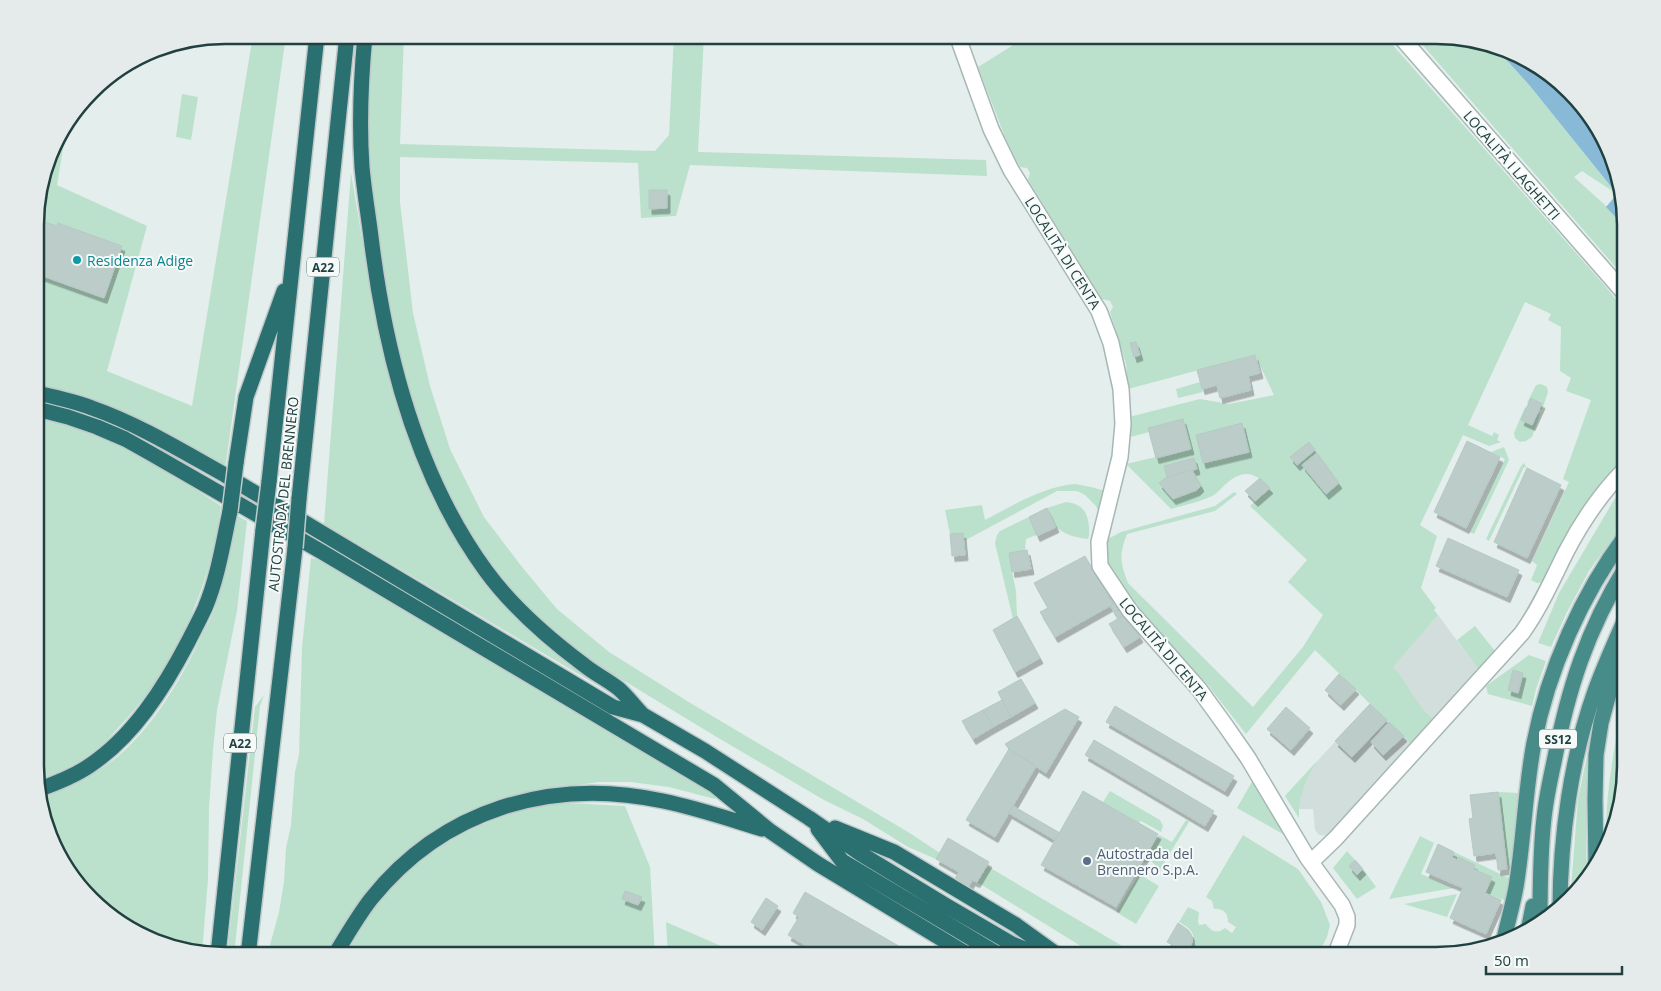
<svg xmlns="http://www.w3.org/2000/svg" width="1661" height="991" font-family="'Open Sans',sans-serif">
	<defs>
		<filter id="shadow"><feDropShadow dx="3" dy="5.5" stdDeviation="0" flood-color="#0004"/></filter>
	</defs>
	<rect width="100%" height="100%" fill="#e4eeec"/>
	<path fill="#d2dedc" d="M1438 615 1478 669 1338 830 1331 836 1319 835 1315 830 1313 809H1299V818L1285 796 1370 704 1365 698Z"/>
	<path fill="#bbe1cd" d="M253 35H286L225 469 37 388V274L104 298 122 246 58 223 57 226 37 219V200L55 140 67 125 57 185 147 226 107 371 192 406Z
		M371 35H404L400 144 655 151 669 135 674 35H704L698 152 986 160 987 176 690 165 676 216 641 218 638 163 400 157V202L413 313 430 386 450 449 484 517 522 567 557 609 609 652 692 704 908 832 940 853 936 859 908 847 863 819 824 800 715 736 580 654 522 604 495 574 440 485 396 363 368 166V103Z
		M1029 35H1384L1606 287 1626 312V454L1589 501 1544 582 1537 583 1531 580 1537 565 1532 561 1569 482 1563 479 1591 400 1566 391 1571 378 1560 371 1561 327 1548 320 1551 314 1525 302 1468 425 1492 436 1494 432 1499 435 1497 440 1501 442 1489 446 1463 435 1420 525 1437 536 1421 588 1436 608 1434 610 1438 615 1393 667C1408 683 1416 706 1434 720L1412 745 1315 650 1246 734 1207 684 1139 615 1106 563V540L1121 532 1215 506 1234 492 1237 494 1215 511 1127 534C1119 555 1120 562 1128 583L1253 707 1303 647 1323 615 1288 582 1307 560 1250 506 1270 488C1256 473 1244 468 1227 483 1222 487 1218 493 1212 496 1200 502 1184 505 1171 509L1126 464 1156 457 1149 432 1127 438 1129 417 1200 399 1229 404 1274 395 1255 355 1128 389 1126 364 1110 312 1113 307 1110 301 1102 299 1028 180 1030 173 1027 168 1020 167 1005 137 978 67Z
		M1414 35H1437L1486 42 1492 44 1530 86 1617 194 1582 171 1574 177 1605 205 1626 228V279Z
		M182 94 198 97 191 140 176 137Z
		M351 173C371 290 386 405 441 511 451 530 460 550 474 566 511 613 561 655 609 692L324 524Z
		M1200 382 1203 392 1178 398 1176 389Z
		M1541 384 1547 387 1548 392 1542 410 1540 408 1542 402 1532 398 1529 404 1527 403 1536 385Z
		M1525 407 1527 408 1532 425 1538 413 1540 414 1532 437 1526 441 1520 442 1515 438 1514 433Z
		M37 415C55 420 74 424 92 431 138 450 179 479 221 506 219 517 218 529 216 540 199 610 167 679 116 730 111 736 106 742 100 747 82 762 59 773 37 781Z
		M1504 447 1509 460 1474 534 1470 532 1505 459 1491 452Z
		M1524 463 1527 468 1524 467 1489 541 1486 539 1521 466Z
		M1075 484 1091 487 1105 491 1099 513 1096 506 1085 495 1077 491H1057L964 541 963 533 950 534 945 510 982 505 985 520C1014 505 1042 487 1075 484Z
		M1626 485V520L1589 571 1567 612 1551 647 1538 643 1559 593 1614 500Z
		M1066 502C1082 504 1087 511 1089 526 1089 531 1090 534 1088 539 1077 538 1065 535 1056 527L1026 539 1025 550H1027L1031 569 1012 572 1016 591 1017 616 1013 619 995 543 997 535 1000 531 1047 508Z
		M236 515 247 521 237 611 217 710 213 750 209 808 208 879 202 953 175 949 129 930 67 872 38 796C62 789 84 780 105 766 145 740 180 682 200 639 205 628 213 616 216 604 225 576 231 544 236 515Z
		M311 558 318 560 353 578 717 796 715 799 669 787 630 782H599L534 791 502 800 467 813 435 831 408 850 389 870 348 918 324 956H267L279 912 284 882 286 848 291 825 295 772 299 755 302 648Z
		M1475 626 1495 651 1478 669 1457 640Z
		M1529 655 1546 661 1536 689 1532 706 1488 694 1486 686Z
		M1626 693V779L1606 845C1605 794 1614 743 1626 693Z
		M264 695 260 706 234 956H227L255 707Z
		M1587 756 1586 856 1589 877 1570 901 1578 799Z
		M1317 761C1306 780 1298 796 1299 818L1285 796Z
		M1253 780 1285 832 1283 834 1237 808Z
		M1110 791 1160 820 1163 826 1161 832 1141 821 1139 823 1103 802Z
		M1498 792 1519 793 1512 870 1507 869Z
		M569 803 625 806 650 867 655 956H339C348 942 356 927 366 914 417 851 488 809 569 803Z
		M1186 820 1189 822 1159 871 1155 869V865L1151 861 1145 863 1143 862 1159 835 1172 842Z
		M1243 835 1298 869 1321 902 1330 925 1327 937 1319 953 1304 956H1197L1191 948C1197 933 1191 929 1179 922L1188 907 1199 912 1198 921 1199 925 1206 924C1211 932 1218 934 1225 928L1232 933 1236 927 1228 922C1228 913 1223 908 1214 909L1212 901 1206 897Z
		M1420 836 1434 843 1421 874 1454 888 1389 899Z
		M1347 851 1363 869 1376 887 1357 899 1333 868Z
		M1454 852 1511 879 1507 901 1485 893 1492 877 1473 869 1475 865 1458 858 1457 860 1452 857Z
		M987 866 1139 956H1097L977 882Z
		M1139 874 1159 886 1136 924 1116 912Z
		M1457 894 1447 917 1404 904Z
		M666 922 744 956H668Z
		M1436 946 1453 954 1434 956Z"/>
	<path fill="#88bad7" d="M1492 44 1532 61 1594 119 1616 163 1626 212V228L1606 207 1617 194 1530 86Z"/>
	<path fill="#bbccc9" stroke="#b5c9c5" filter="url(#shadow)" d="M649 190H667V208L649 209Z
		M37 219 57 226 58 223 122 246 104 298 37 274Z
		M1136 342 1140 355 1134 357 1130 343Z
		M1255 355 1260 373 1248 376 1251 390 1220 398 1217 385 1202 389 1197 370Z
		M1531 398 1542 403 1532 425 1521 420Z
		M1183 419 1191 449 1156 458 1148 428Z
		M1242 423 1249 452 1203 463 1196 435Z
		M1467 441 1500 457 1466 528 1434 512Z
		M1309 442 1315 450 1297 465 1290 457Z
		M1317 453 1339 483 1326 494 1302 465Z
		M1194 458 1197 469 1167 477 1164 466Z
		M1527 468 1561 485 1527 558 1494 542Z
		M1192 470 1201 486 1197 490 1173 499 1159 483 1167 477Z
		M1260 478 1270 488 1255 501 1245 491Z
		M1047 508 1056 527 1037 536 1029 517Z
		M963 533 965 555 952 556 950 534Z
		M1448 538 1519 570 1507 597 1436 566Z
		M1027 550 1031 569 1012 572 1009 553Z
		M1085 556 1113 604 1055 637 1040 612 1048 608 1034 583Z
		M1113 592 1123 607 1114 612 1111 607 1113 604 1108 596Z
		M1123 607 1126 614 1119 619 1114 612Z
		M1126 614 1140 637 1124 647 1109 624Z
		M1017 616 1040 658 1015 672 993 630Z
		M1513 670 1523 673 1518 693 1508 690Z
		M1339 674 1356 689 1341 705 1325 690Z
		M1021 679 1035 703 1011 717 998 692Z
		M1002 700 1011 717 993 727 983 710Z
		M1370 704 1387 720 1352 757 1335 741Z
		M1115 706 1234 776 1225 791 1106 722Z
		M1286 707 1310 728 1291 750 1267 729Z
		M1065 709 1079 717 1046 773 1009 749 1005 744Z
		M983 710 993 727 973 739 962 721Z
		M1389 722 1404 736 1383 755 1371 742Z
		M1094 740 1214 811 1205 826 1085 755Z
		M1009 749 1036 766 995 837 966 820Z
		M1083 791 1158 834 1116 907 1041 865Z
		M1498 792 1507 869 1498 870 1496 853 1474 856 1469 819 1473 818 1470 795Z
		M1013 806 1060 833 1055 840 1009 813Z
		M948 838 989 862 977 882 972 880 967 890 953 882 959 872 936 859Z
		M1438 844 1454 852 1452 857 1457 860 1458 857 1475 865 1473 869 1492 877 1485 893 1501 900 1486 934 1450 918 1463 888 1426 872Z
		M1355 860 1363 869 1357 875 1349 866Z
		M625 891 642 897 638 905 622 899Z
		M805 892 916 956H823L788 935 799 917 793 913Z
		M766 898 778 906 762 930 751 922Z
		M1178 923 1188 930 1191 934 1192 942 1187 953 1167 942Z"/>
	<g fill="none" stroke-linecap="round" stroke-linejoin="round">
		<defs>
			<path id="minor" d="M957 35 991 129 1011 170 1099 311 1111 343 1121 389 1123 424 1120 457 1099 542 1100 566 1130 611 1199 689 1225 725 1248 758 1307 857 1342 905 1347 917V925L1335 956
				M1399 35 1626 295
				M1311 862 1336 838 1522 633C1540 608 1552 580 1566 552 1582 521 1601 493 1626 468"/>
			<path id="trunk" d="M1596 867 1595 800 1596 755 1601 723 1623 642
				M1560 909C1560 838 1571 758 1595 691 1604 666 1615 642 1626 617
				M1540 924C1540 889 1540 853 1544 818 1546 799 1550 780 1554 762 1568 689 1587 630 1626 567
				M1528 931 1533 906
				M1504 939C1508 921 1513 904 1516 887 1524 839 1525 790 1534 743 1548 670 1582 594 1626 535"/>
			<path id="motorway" d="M365 35C361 78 359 124 362 167 364 190 368 213 371 237 385 353 416 475 486 571 513 608 548 638 584 665 595 674 608 680 619 689 628 697 635 707 643 715
				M37 393C55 397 74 401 92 408 138 424 182 451 225 475L613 707 643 715 705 751 809 818 861 854 945 905 1012 944 1042 956
				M37 409 68 417 97 427 125 439 150 453 322 552 714 785 770 831 818 864 970 956
				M236 463 246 397 284 291
				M269 482 317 35
				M299 499 347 35
				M37 790C54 784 73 777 89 766 133 737 164 688 188 642 194 630 200 619 205 608 218 577 223 543 230 511
				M835 828 894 852 1016 925 1059 956
				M818 829 842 861 1001 956
				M218 955 263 530
				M248 956 295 548
				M334 956C346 937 357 917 371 899 443 809 552 777 663 801 697 808 729 819 762 829"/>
		</defs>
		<use href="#minor" stroke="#a6b7b5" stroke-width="18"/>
		<use href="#trunk" stroke="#c1caca" stroke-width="18"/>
		<use href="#motorway" stroke="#c1caca" stroke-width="18"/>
		<use href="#minor" stroke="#fff" stroke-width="15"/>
		<use href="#trunk" stroke="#488c8a" stroke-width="15"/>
		<use href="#motorway" stroke="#2b7070" stroke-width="15"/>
		<defs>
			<path id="motorway-bridge" d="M230 511 236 463
				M263 530 269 482
				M295 548 299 499"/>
		</defs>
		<use href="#motorway-bridge" stroke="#c1caca" stroke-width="18" stroke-linecap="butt"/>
		<use href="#motorway-bridge" stroke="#2b7070" stroke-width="15"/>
	</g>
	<circle fill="#0f9aa8" stroke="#f5faf9" stroke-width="2" cx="77" cy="260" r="5"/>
	<circle fill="#5c6f8a" stroke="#f5faf9" stroke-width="2" cx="1087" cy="861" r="5"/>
	<g text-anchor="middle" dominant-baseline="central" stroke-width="4" stroke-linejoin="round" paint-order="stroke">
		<g fill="#f5faf9" stroke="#617878" stroke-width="1">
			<rect x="307" y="257.5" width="32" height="19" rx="4"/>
			<rect x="1539" y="729.5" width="38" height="19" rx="4"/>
			<rect x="224" y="733.5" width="32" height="19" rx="4"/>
		</g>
		<g font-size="12" font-weight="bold" fill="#214140">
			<text x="323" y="267">A22</text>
			<text x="1558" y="739">SS12</text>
			<text x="240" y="743">A22</text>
		</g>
		<g font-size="14" fill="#214140" stroke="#f5faf9">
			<text transform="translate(1512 165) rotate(49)">LOCALITÀ I LAGHETTI</text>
			<text transform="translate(1063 253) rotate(58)">LOCALITÀ DI CENTA</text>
			<text transform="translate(283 494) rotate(-84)">AUTOSTRADA DEL BRENNERO</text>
			<text transform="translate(1164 649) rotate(50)">LOCALITÀ DI CENTA</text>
		</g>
		<g font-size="14" fill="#0d838f" stroke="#f5faf9" text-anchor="start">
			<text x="87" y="260">Residenza Adige</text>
		</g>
		<g font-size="14" fill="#4e5e75" stroke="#f5faf9" text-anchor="start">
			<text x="1097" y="853">Autostrada del<tspan x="1097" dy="16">Brennero S.p.A.</tspan></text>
		</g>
	</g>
	<path d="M0 0H1661V991H0ZM225 44H1436A181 181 0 0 1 1617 225V766A181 181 0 0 1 1436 947H225A181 181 0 0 1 44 766V225A181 181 0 0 1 225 44Z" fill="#e4ebea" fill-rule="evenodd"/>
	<path fill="none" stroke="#214140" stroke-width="2.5" d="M225 44H1436A181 181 0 0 1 1617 225V766A181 181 0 0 1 1436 947H225A181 181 0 0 1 44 766V225A181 181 0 0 1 225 44Z"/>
	<path d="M1486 966v8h136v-8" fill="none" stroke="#214140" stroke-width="2.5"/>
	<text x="1494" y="966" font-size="15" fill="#214140" stroke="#f5faf9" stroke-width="4" paint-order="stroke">50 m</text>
</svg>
